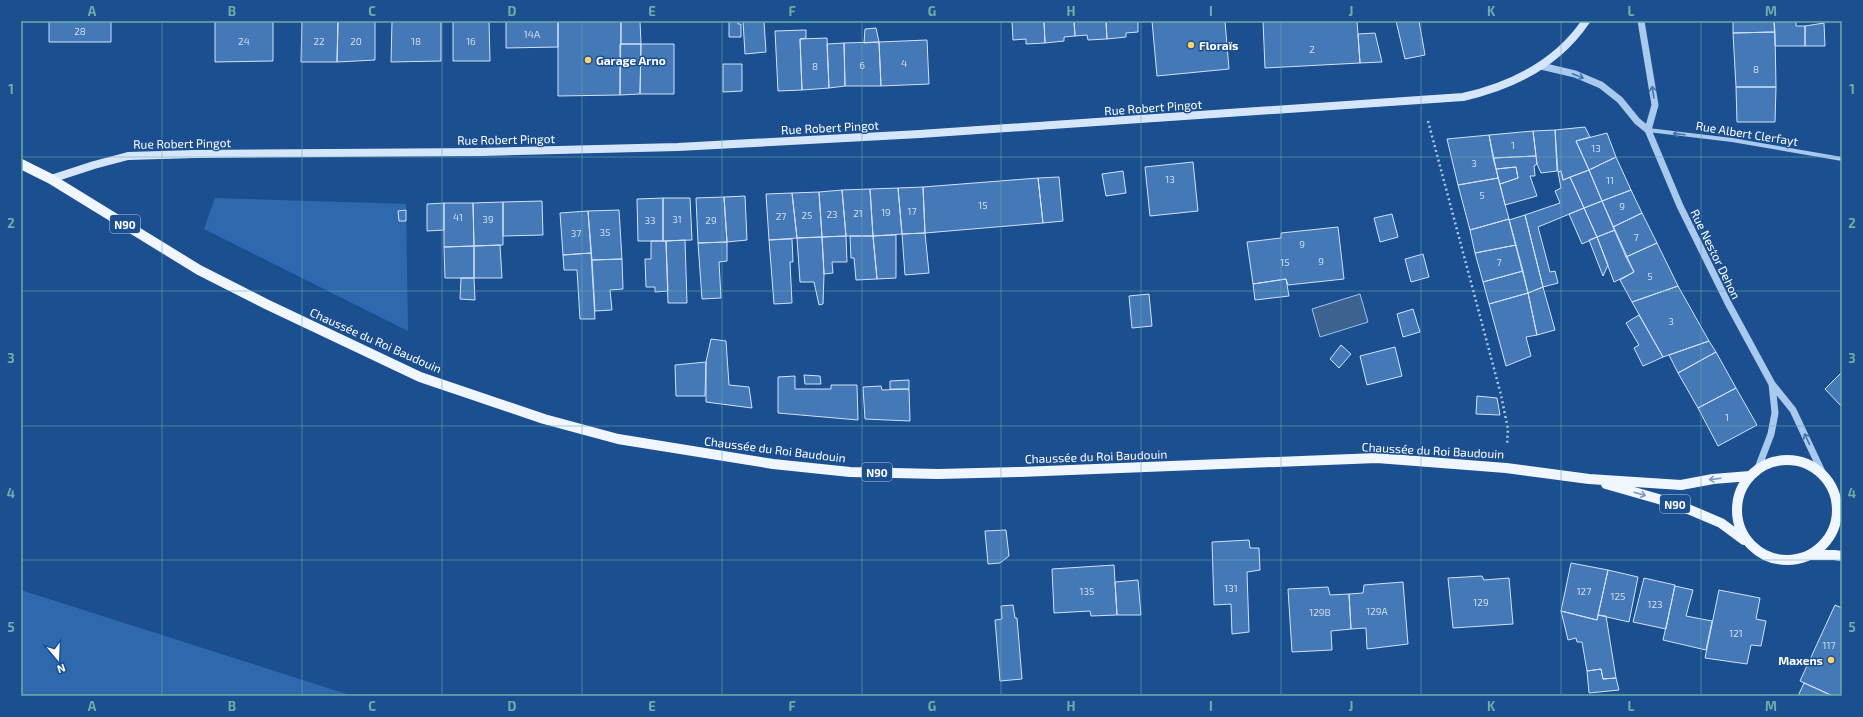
<svg xmlns="http://www.w3.org/2000/svg" width="1863" height="717" font-family="'Exo 2',sans-serif">
	<rect width="100%" height="100%" fill="#1b4f8f"/>
	<path fill="#2e69ad" d="M215 198 406 204 408 331 204 229Z
		M21 590 353 696H21Z"/>
	<path fill="#3c6290" stroke="#9cc4f0" d="M1360 294 1368 322 1320 337 1312 309Z"/>
	<path fill="#4478b7" stroke="#cfe3fa" d="M49 21H111V42H49Z
		M215 21H273V61L215 62Z
		M302 21H338L337 62H301Z
		M338 21H375V60L337 62Z
		M392 21H441V61L391 62Z
		M453 21H489L490 61H453Z
		M506 21H558V47L506 48Z
		M558 21H621L620 95 558 96Z
		M621 21H640L641 44H621Z
		M729 21H738V24H741V37H729Z
		M743 21H764L766 52 745 54Z
		M1012 21H1044L1045 43 1026 44V39L1013 40Z
		M1044 21H1074L1075 36 1064 37V41L1045 43Z
		M1074 21H1106L1107 39 1088 40 1087 35 1075 36Z
		M1106 21H1138V32L1126 33V37L1107 39Z
		M1152 21H1225L1229 69 1157 76Z
		M1263 21H1357L1360 63 1265 68Z
		M1396 21H1419L1425 55 1405 59Z
		M1733 21H1774L1775 32 1733 33Z
		M1774 21H1796V26H1805V46H1775Z
		M1824 23 1825 46H1805V26Z
		M876 28 879 42 864 43 865 29Z
		M806 30V38L800 39 802 90 778 91 775 31Z
		M1775 32 1776 87H1736L1733 33Z
		M1375 33 1382 62 1360 63 1358 34Z
		M827 38 829 88 802 90 800 39Z
		M927 40 929 84 881 86 879 42Z
		M879 42 881 86H845L844 43Z
		M844 43 845 86 829 88 827 44Z
		M620 44H641L640 94 620 95Z
		M641 44H674V94H640Z
		M723 64H742V91L723 92Z
		M1736 87H1776L1775 122H1737Z
		M1585 127 1590 137 1576 141 1589 170 1563 180 1561 171 1558 172 1555 130Z
		M1555 130 1557 171 1541 173 1537 164 1533 131Z
		M1533 131 1536 156 1493 158 1489 135Z
		M1607 133 1616 157 1589 170 1576 141Z
		M1489 135 1498 178 1458 185 1447 139Z
		M1536 156 1537 164 1534 166 1535 176H1530L1537 196 1505 205 1500 184 1518 178 1516 167 1496 169 1493 158Z
		M1616 157 1631 190 1602 201 1589 170Z
		M1193 162 1198 211 1150 216 1145 167Z
		M1516 167 1518 178 1500 184 1496 169Z
		M1589 170 1602 201 1584 208 1570 177Z
		M1123 171 1126 193 1106 196 1102 174Z
		M1561 171 1563 180 1570 177 1584 208 1538 227 1550 272 1555 271 1558 283 1543 287 1525 215 1560 203 1555 191 1561 188 1558 172Z
		M1059 177 1063 221 1043 223 1038 178Z
		M1038 178 1043 223 925 233 923 187Z
		M1498 178 1509 219 1470 230 1458 185Z
		M923 187 925 233 902 234 898 188Z
		M898 188 902 234 873 236 870 189Z
		M870 189 873 236H846L842 190Z
		M842 190 846 236 822 237 819 192Z
		M1631 190 1642 213 1613 227 1602 201Z
		M819 192 822 237 797 238 792 193Z
		M792 193 797 238 769 240 766 194Z
		M745 196 747 240 727 242 724 197Z
		M724 197 727 242 698 243 696 198Z
		M663 198V241H638L637 199Z
		M663 198H690L692 240 663 241Z
		M542 201 543 235 503 236V202Z
		M1602 201 1615 230 1597 237 1584 208Z
		M503 202V245L474 246 473 203Z
		M444 203V230L427 231V204Z
		M444 203H473L474 246 444 247Z
		M1584 208 1597 237 1582 244 1569 214Z
		M406 210V221H399L398 211Z
		M619 210 622 259 592 260 588 211Z
		M588 211 591 253 563 255 560 213Z
		M1642 213 1657 243 1626 257 1613 227Z
		M1392 214 1398 237 1380 242 1374 218Z
		M1525 215 1543 287 1528 293 1509 220Z
		M1509 219 1516 245 1475 253 1470 230Z
		M1338 227 1344 279 1288 285 1286 279 1253 284 1247 242 1281 238V233Z
		M1615 230 1634 272 1614 282 1597 237Z
		M925 233 929 273 905 275 902 234Z
		M896 235V278L877 279 873 236Z
		M846 236 847 262H832L833 273 824 274 822 237Z
		M850 236H873L877 279 856 280 854 258H851Z
		M822 237 824 274 823 304 819 305 814 282H800L797 238Z
		M1597 237 1608 265 1603 276 1589 240Z
		M792 239 793 262H790L792 303 774 304 769 240Z
		M685 240 687 303H668L666 241Z
		M651 241H666L668 291 655 292V287H646L645 259H651Z
		M727 242V261L719 262 721 298 702 299 698 243Z
		M1657 243 1678 286 1632 302 1620 280 1634 272 1626 257Z
		M500 245 502 278H474V246Z
		M1516 245 1523 271 1483 282 1475 253Z
		M474 246V278H445L444 247Z
		M591 253 595 319H580L577 270H564L563 255Z
		M1423 254 1429 277 1411 282 1405 259Z
		M622 259 623 289 610 290 612 310 595 311 592 260Z
		M1523 271 1528 293 1489 304 1483 282Z
		M461 278H474L475 300 460 299Z
		M1286 279 1289 296 1255 300 1253 284Z
		M1678 286 1709 341 1663 357 1632 302Z
		M1543 287 1555 330 1537 335 1528 293Z
		M1528 293 1537 335 1526 337 1531 356 1506 366 1489 304Z
		M1149 294 1152 326 1132 328 1129 296Z
		M1413 309 1420 332 1403 337 1397 314Z
		M1639 315 1663 357 1643 366 1634 348 1639 345 1626 323Z
		M711 339 726 341 729 385 749 387 752 408 706 402V362Z
		M1709 341 1716 352 1678 373 1669 355Z
		M1341 345 1351 354 1339 368 1330 359Z
		M1395 347 1402 376 1367 385 1360 356Z
		M1716 352 1736 388 1698 408 1678 373Z
		M706 362 705 396H676L675 365Z
		M1842 372V407L1825 389Z
		M804 375 820 376 821 384H805Z
		M795 376V389H831V385H857L858 420 778 413V377Z
		M909 380V389H890V381Z
		M881 386 882 390 909 389 910 421 865 419 863 387Z
		M1736 388 1757 425 1718 446 1698 408Z
		M1477 396 1497 398 1500 415 1476 414Z
		M1006 530 1009 556 1000 563 988 564 985 531Z
		M1249 540 1250 548H1259L1260 570 1247 572 1249 632 1232 634 1231 604 1214 605 1212 542Z
		M1571 563 1608 570 1597 620 1561 611Z
		M1114 565 1117 615 1091 616 1090 611 1054 613 1052 569Z
		M1608 570 1638 577 1629 622 1598 615Z
		M1482 576 1484 580 1509 578 1513 624 1453 628 1448 578Z
		M1644 578 1675 585 1666 629 1633 622Z
		M1138 580 1141 615H1117L1115 582Z
		M1403 582 1408 644 1367 649 1366 628 1351 629 1349 594 1363 593 1364 585Z
		M1675 586 1693 590 1686 616 1712 621 1706 650 1663 640Z
		M1328 587 1330 595 1349 594 1351 629 1331 631 1332 650 1292 652 1288 589Z
		M1719 590 1760 598 1756 619 1766 621 1761 646 1751 645 1747 664 1705 658Z
		M1013 605 1015 618H1017L1022 679 1000 681 995 620 1002 619 1001 606Z
		M1835 605 1842 608V696H1833L1800 681Z
		M1561 611 1597 620 1598 615 1606 616 1616 678 1603 679 1601 669 1587 671 1582 642H1577L1576 638 1568 640Z
		M1601 669 1603 679 1616 678 1619 690 1589 693 1587 671Z
		M1804 683 1833 696H1798Z"/>
	<g fill="none" stroke-linecap="round" stroke-linejoin="round">
		<path stroke="#a9c9ee" stroke-width="2.5" stroke-dasharray="2 3" stroke-linecap="butt" d="M1428 121 1501 395 1508 429 1507 445"/>
		<path stroke="#a9c9ee" stroke-width="4" d="M1648 130 1732 140 1842 159"/>
		<path stroke="#a9c9ee" stroke-width="7" d="M1641 21 1655 105 1648 130
			M1541 66 1575 74 1601 85 1620 100 1637 121 1648 130 1680 206 1728 303 1772 384 1793 410 1823 474
			M1758 468 1771 434 1775 413 1772 384"/>
		<path stroke="#d6e6fa" stroke-width="8" d="M51 179 94 165 128 156 195 154 481 152 678 147 920 134 1463 97C1512 86 1557 64 1586 21"/>
		<path stroke="#f0f6ff" stroke-width="10" d="M21 164 51 179 199 270 266 304 420 377 544 419 618 439 773 464 850 472 938 474 1020 472 1377 458 1506 468 1589 479 1681 485 1713 479 1750 476
			M1737 510a50 50 0 1 1 100 0a50 50 0 1 1-100 0Z
			M1606 484 1676 504 1721 523 1744 540
			M1809 555H1834L1842 556"/>
	</g>
	<defs><path id="oneway-shaft" d="M-6 0H5M1.5-3L5.5 0L1.5 3" fill="none" stroke-width="1.6" stroke-linecap="round" stroke-linejoin="round"/></defs>
	<g stroke="#4674ac">
		<use href="#oneway-shaft" transform="translate(1578 76) rotate(22)"/>
		<use href="#oneway-shaft" transform="translate(1653 92) rotate(-99)"/>
		<use href="#oneway-shaft" transform="translate(1679 134) rotate(-173)"/>
		<use href="#oneway-shaft" transform="translate(1807 439) rotate(-115)"/>
	</g>
	<g stroke="#7b9ac1">
		<use href="#oneway-shaft" transform="translate(1715 479) rotate(173)"/>
		<use href="#oneway-shaft" transform="translate(1640 494) rotate(16)"/>
	</g>
	<path fill="none" stroke="#6fada8" stroke-width="1" stroke-opacity="0.55" d="M162 21V696M302 21V696M442 21V696M582 21V696M722 21V696M862 21V696M1001 21V696M1141 21V696M1281 21V696M1421 21V696M1561 21V696M1701 21V696M21 157H1842M21 291H1842M21 426H1842M21 560H1842"/>
	<g fill="#ffd166" stroke="#1b4f8f" stroke-width="1.5">
		<circle cx="1191" cy="45" r="4"/>
		<circle cx="588" cy="60" r="4"/>
		<circle cx="1831" cy="660" r="4"/>
	</g>
	<g text-anchor="middle" dominant-baseline="central" stroke-width="3" stroke-linejoin="round" paint-order="stroke">
		<g font-size="10" fill="#d0dded">
			<text x="80" y="31">28</text>
			<text x="532" y="34">14A</text>
			<text x="244" y="41">24</text>
			<text x="319" y="41">22</text>
			<text x="356" y="41">20</text>
			<text x="416" y="41">18</text>
			<text x="471" y="41">16</text>
			<text x="1312" y="49">2</text>
			<text x="904" y="63">4</text>
			<text x="862" y="65">6</text>
			<text x="815" y="66">8</text>
			<text x="1756" y="69">8</text>
			<text x="1513" y="145">1</text>
			<text x="1596" y="148">13</text>
			<text x="1474" y="163">3</text>
			<text x="1170" y="179">13</text>
			<text x="1610" y="180">11</text>
			<text x="1482" y="195">5</text>
			<text x="983" y="205">15</text>
			<text x="1622" y="206">9</text>
			<text x="912" y="211">17</text>
			<text x="886" y="212">19</text>
			<text x="858" y="213">21</text>
			<text x="832" y="214">23</text>
			<text x="807" y="215">25</text>
			<text x="781" y="216">27</text>
			<text x="458" y="217">41</text>
			<text x="488" y="219">39</text>
			<text x="677" y="219">31</text>
			<text x="650" y="220">33</text>
			<text x="711" y="220">29</text>
			<text x="605" y="232">35</text>
			<text x="576" y="233">37</text>
			<text x="1636" y="237">7</text>
			<text x="1302" y="244">9</text>
			<text x="1321" y="261">9</text>
			<text x="1285" y="262">15</text>
			<text x="1499" y="262">7</text>
			<text x="1650" y="276">5</text>
			<text x="1671" y="321">3</text>
			<text x="1727" y="417">1</text>
			<text x="1231" y="588">131</text>
			<text x="1087" y="591">135</text>
			<text x="1584" y="591">127</text>
			<text x="1618" y="596">125</text>
			<text x="1481" y="602">129</text>
			<text x="1655" y="604">123</text>
			<text x="1377" y="611">129A</text>
			<text x="1320" y="612">129B</text>
			<text x="1736" y="633">121</text>
			<text x="1829" y="645">117</text>
		</g>
		<g fill="#1b4f8f" stroke="#bbcadd" stroke-width="1">
			<rect x="110" y="215" width="30" height="18" rx="3"/>
			<rect x="862" y="463" width="30" height="18" rx="3"/>
			<rect x="1660" y="495" width="30" height="18" rx="3"/>
		</g>
		<g font-size="11" font-weight="bold" fill="#fff">
			<text x="125" y="224">N90</text>
			<text x="877" y="472">N90</text>
			<text x="1675" y="504">N90</text>
		</g>
		<g font-size="12" font-weight="bold" fill="#fff" stroke="#1b4f8f" text-anchor="start">
			<text x="1199" y="45">Floraïs</text>
			<text x="596" y="60">Garage Arno</text>
			<text x="1823" y="660" text-anchor="end">Maxens</text>
		</g>
		<g font-size="12" fill="#fff" stroke="#1b4f8f">
			<text transform="translate(1153 107) rotate(-4)">Rue Robert Pingot</text>
			<text transform="translate(830 127) rotate(-3)">Rue Robert Pingot</text>
			<text transform="translate(1747 133) rotate(9)">Rue Albert Clerfayt</text>
			<text transform="translate(506 139) rotate(-1)">Rue Robert Pingot</text>
			<text transform="translate(182 143) rotate(-1)">Rue Robert Pingot</text>
			<text transform="translate(1716 254) rotate(64)">Rue Nestor Dehon</text>
			<text transform="translate(376 340) rotate(24)">Chaussée du Roi Baudouin</text>
			<text transform="translate(775 449) rotate(7)">Chaussée du Roi Baudouin</text>
			<text transform="translate(1433 450) rotate(3)">Chaussée du Roi Baudouin</text>
			<text transform="translate(1096 456) rotate(-2)">Chaussée du Roi Baudouin</text>
		</g>
	</g>
	<rect width="1863" height="717" fill="none" stroke="#1b4f8f" stroke-width="44"/>
	<g transform="translate(58 659) rotate(161)" stroke="#1b4f8f" stroke-width="3" paint-order="stroke">
	<path d="M0-3L7 15L0 10L-7 15Z" fill="#ffffff"/>
	<text y="-6" font-size="11" font-weight="bold" text-anchor="middle" fill="#ffffff">N</text>
	</g>
	<rect x="22" y="22" width="1819" height="673" fill="none" stroke="#6fada8" stroke-width="1.5"/>
	<g font-size="13" text-anchor="middle" font-weight="bold" fill="#6fada8">
		<text x="92" y="16">A</text>
		<text x="232" y="16">B</text>
		<text x="372" y="16">C</text>
		<text x="512" y="16">D</text>
		<text x="652" y="16">E</text>
		<text x="792" y="16">F</text>
		<text x="932" y="16">G</text>
		<text x="1071" y="16">H</text>
		<text x="1211" y="16">I</text>
		<text x="1351" y="16">J</text>
		<text x="1491" y="16">K</text>
		<text x="1631" y="16">L</text>
		<text x="1771" y="16">M</text>
		<text x="11" y="94">1</text>
		<text x="1852" y="94">1</text>
		<text x="11" y="228">2</text>
		<text x="1852" y="228">2</text>
		<text x="11" y="363">3</text>
		<text x="1852" y="363">3</text>
		<text x="11" y="498">4</text>
		<text x="1852" y="498">4</text>
		<text x="11" y="632">5</text>
		<text x="1852" y="632">5</text>
		<text x="92" y="711">A</text>
		<text x="232" y="711">B</text>
		<text x="372" y="711">C</text>
		<text x="512" y="711">D</text>
		<text x="652" y="711">E</text>
		<text x="792" y="711">F</text>
		<text x="932" y="711">G</text>
		<text x="1071" y="711">H</text>
		<text x="1211" y="711">I</text>
		<text x="1351" y="711">J</text>
		<text x="1491" y="711">K</text>
		<text x="1631" y="711">L</text>
		<text x="1771" y="711">M</text>
	</g>
</svg>
